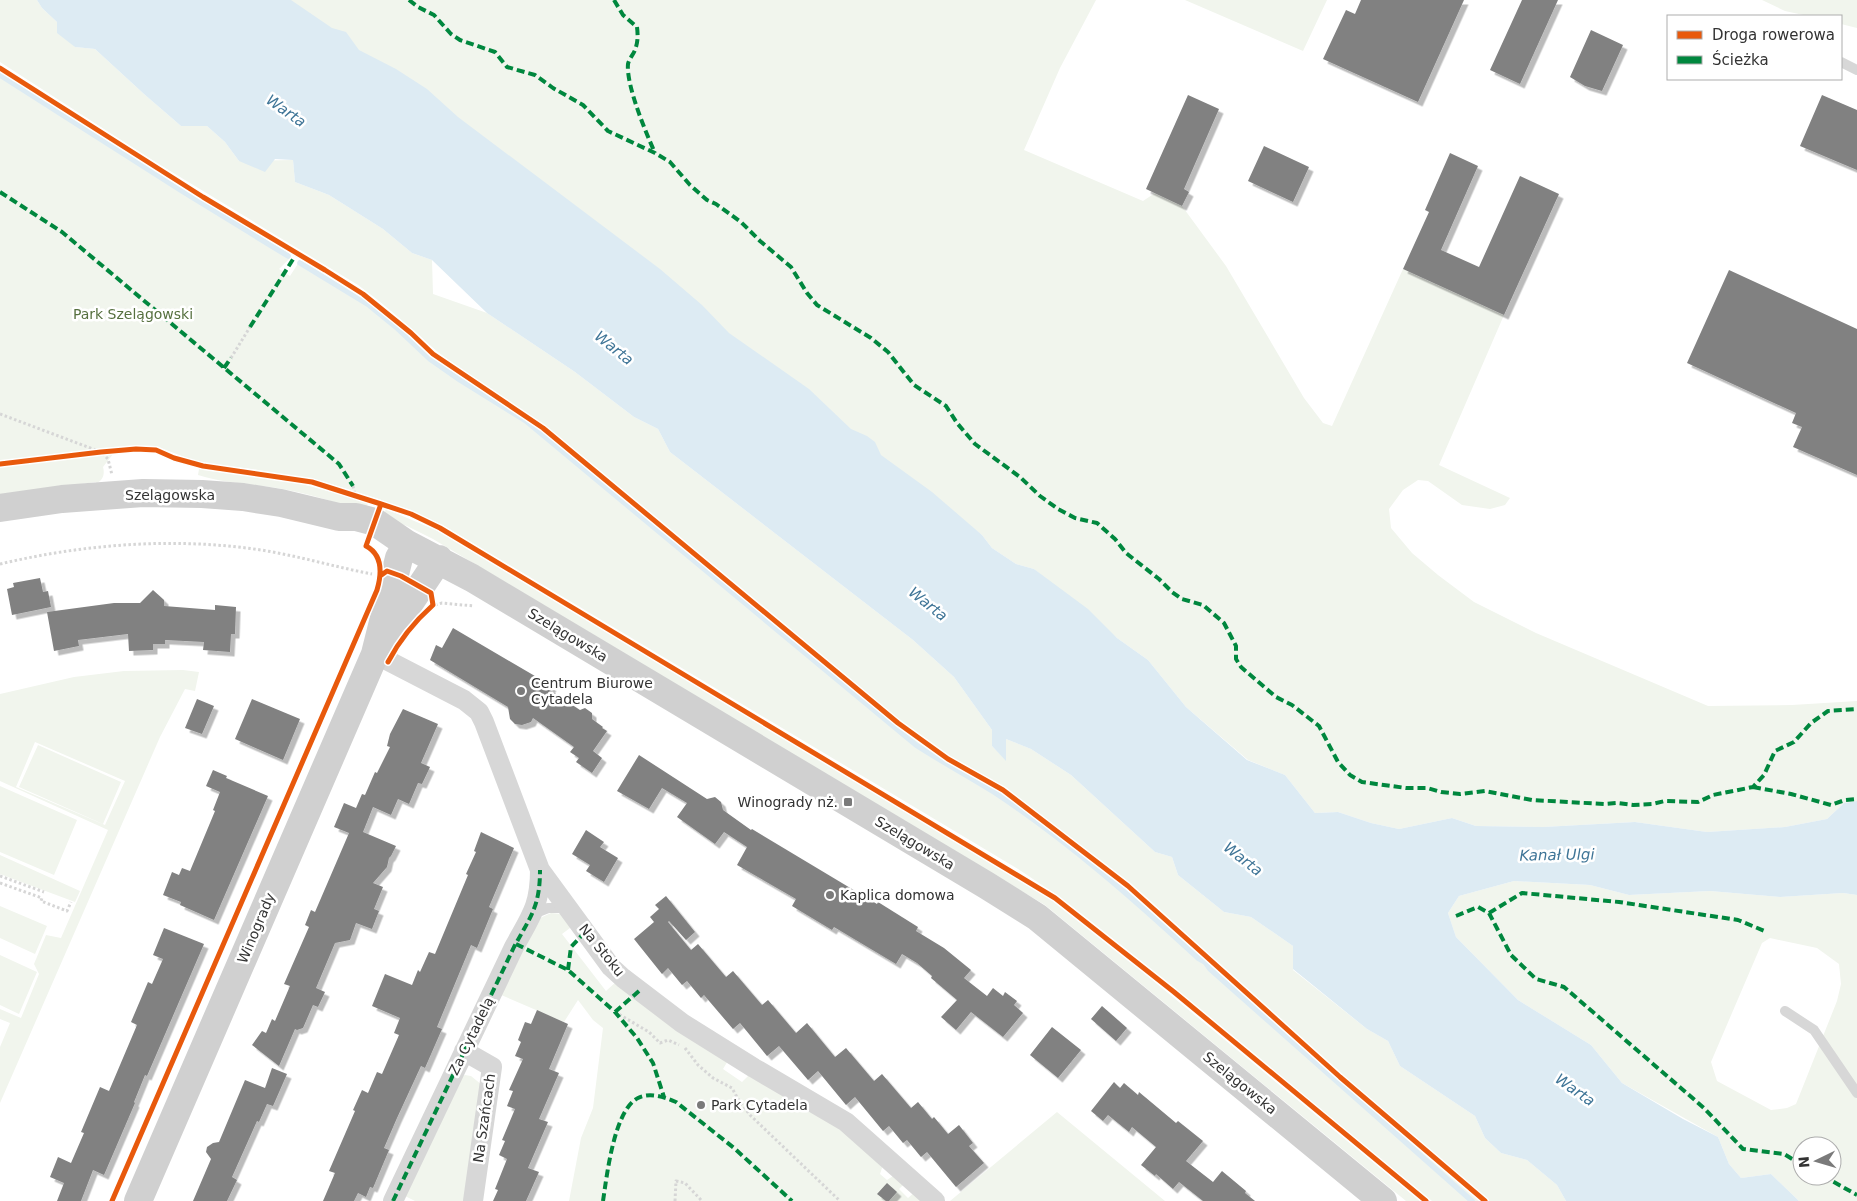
<svg xmlns="http://www.w3.org/2000/svg" width="1857" height="1201" font-family="'DejaVu Sans',sans-serif">
	<defs>
		<filter id="shadow"><feDropShadow dx="4.5" dy="4.5" stdDeviation="0" flood-color="#0004"/></filter>
	</defs>
	<rect width="100%" height="100%" fill="#fff"/>
	<path fill="#f1f5ed" fill-rule="evenodd" d="M0 0H37L42 8 57 22 75 47 95 49 144 94 181 126H207L225 142 239 161 293 160 295 182 329 195 383 229 412 253 432 260 433 294 487 313 575 372 634 417 658 429 670 452 913 640 954 677 992 730V746L1006 760V739L1031 749 1071 775 1155 852 1172 857 1178 875 1224 912 1251 917 1293 946V970L1367 1029 1388 1041 1400 1066 1475 1116 1485 1138 1501 1153 1527 1160 1557 1185 1566 1201H1432L1126 949 1057 895 1018 869 441 524 379 499 322 481 252 469 201 463 163 449 149 447 117 449 103 467C105 474 103 480 97 483L96 482 0 495V72L148 167 290 254 291 257 279 269 290 276 299 262 302 261 354 292 376 308 455 375 459 369C451 361 441 355 432 347 408 325 384 304 358 285L152 160 0 62Z
		M274 0H1096L1060 68 1024 150 1143 201 1155 193 1182 206 1226 266 1304 398 1323 423 1332 426 1403 269 1504 315 1439 465 1510 498 1505 505 1490 509 1462 505 1428 481 1418 480 1403 490 1389 509 1391 528 1412 553 1438 575 1474 602 1536 633 1708 706 1792 705 1857 701V801L1844 803 1827 819 1785 827 1707 832 1635 822 1543 827 1476 826 1452 818 1399 829 1371 823 1338 812 1315 813 1285 775 1248 760 1186 707 1148 660 1117 638 1034 569 1016 564 992 548 982 535Z
		M1185 0H1327L1303 51Z
		M1762 0H1857V28L1841 24V16H1808L1785 11Z
		M199 469 302 484 368 502 366 512C337 503 308 493 277 488 251 484 223 483 198 475Z
		M386 509 438 531 1013 874 1053 901 1122 955 1420 1201H1406L1045 905 433 539 407 526 382 517Z
		M183 670 199 672 195 691 185 689 160 737 0 1103V1047L10 1023 0 1019V1009L21 1018 39 974 34 964 46 935 61 938 108 830 0 781V694L74 677 124 671ZM35 742 125 781 105 825 16 787Z
		M38 745 121 782 103 824 19 787Z
		M0 786 77 820 54 875 0 852Z
		M0 855 80 891 75 902 0 874Z
		M1514 881 1590 885 1629 895 1710 891 1780 897 1843 893 1857 895V1201H1799L1771 1174 1741 1178 1729 1164 1718 1137 1622 1083 1591 1045 1518 1000 1456 937 1448 913 1459 896ZM1770 938 1817 948 1839 964 1841 984 1837 1001 1796 1104 1787 1108 1771 1110 1717 1081 1711 1062 1762 943ZM1802 1146H1832V1176H1802Z
		M0 906 47 926 35 954 0 938Z
		M551 913 561 914 574 925 562 934 606 991 617 981 729 1059 723 1069 742 1082 751 1073 828 1117 883 1165 880 1174 887 1180 893 1176 906 1182 899 1189 908 1198 916 1191 927 1201H569L581 1138 593 1108 603 1028 593 1020 578 1000 564 1022 499 994 540 918Z
		M0 955 37 972 19 1014 0 1005Z
		M465 1075 471 1076 482 1085 465 1201H415L405 1196 460 1077Z
		M1057 1112 1165 1201H950Z"/>
	<path fill="#ddebf3" d="M37 0H291L332 28 346 32 359 50 396 69 427 89 458 117 660 269 702 305 729 333 809 389 851 429 867 436 875 442 881 455 932 492 982 535 992 548 1016 564 1034 569 1088 609 1117 638 1148 660 1186 707 1247 760 1285 775 1315 813 1338 812 1371 823 1399 829 1452 818 1476 826 1543 827 1635 822 1707 832 1785 827 1827 819 1844 803 1857 801V895L1843 893 1780 897 1710 891 1629 895 1590 885 1514 881 1459 896 1448 913 1456 937 1518 1000 1591 1045 1622 1083 1683 1119 1718 1137 1729 1164 1741 1178 1771 1174 1799 1201H1566L1557 1185 1527 1160 1501 1153 1485 1138 1475 1116 1400 1066 1388 1041 1367 1029 1293 969V946L1251 917 1224 912 1178 875 1172 857 1155 852 1071 775 1031 749 1006 739V761L992 746V730L954 677 913 640 670 452 658 429 634 417 575 372 487 313 432 260 412 253 383 229 329 195 295 182 293 160 275 159 265 172 239 161 225 142 207 126H181L144 94 95 49 75 47 57 33V22L42 8Z"/>
	<g fill="none" stroke-linecap="round" stroke-linejoin="round">
		<path stroke="#ddebf3" stroke-width="5.5" d="M0 75 182 191 288 256
			M300 263 369 305 396 327 430 359 460 380 526 421 916 745C942 762 969 776 994 792 1067 840 1134 899 1198 958L1205 962 1210 969 1472 1201"/>
	</g>
	<path fill="#818181" filter="url(#shadow)" d="M1361 0H1464L1418 102 1323 59 1346 10 1355 14Z
		M1522 0H1558L1520 84 1490 70Z
		M1591 30 1623 45 1602 91 1585 86 1570 77Z
		M1188 95 1219 109 1184 189 1189 192 1182 206 1146 189Z
		M1822 95 1857 110V170L1800 146Z
		M1264 146 1309 167 1293 202 1248 181Z
		M1450 153 1478 166 1441 250 1479 267 1520 176 1559 194 1504 315 1403 269 1429 212 1425 210Z
		M1729 270 1857 329V475L1793 447 1802 427 1792 423 1796 413 1687 363Z
		M40 578 43 592 48 591 51 607 12 615 7 589 14 587 13 583Z
		M153 590 164 600V606L215 610V605L236 607 235 634H231L230 652 203 650 204 642 165 640V644H153V650L129 651 128 634 78 640 79 646 54 651 47 612 114 603H140Z
		M453 628 552 686 550 690 580 710 585 708 592 713V719L603 727 602 728 607 731 593 751 602 758 592 773 576 762 579 758 570 752 574 747 533 718 531 722 522 725 515 724 510 719 508 707 430 660 436 645 442 648Z
		M197 699 214 706 202 734 185 728Z
		M252 699 300 719 283 760 235 739Z
		M403 709 438 724 421 763 430 767 422 784 418 783 409 804 398 799 391 815 373 807 363 832 396 846 391 856 389 858 387 867 373 883 383 887 374 909 379 911 372 929 356 923 350 940 335 943 316 988 325 992 318 1007 313 1005 303 1028 297 1030 295 1029 279 1066 252 1045 262 1031 266 1033 272 1019 275 1021 290 986 284 984 309 927 305 925 311 910 315 912 349 833 334 827 344 803 356 808 362 794 365 795 375 772 377 773 390 747 387 746 390 734Z
		M639 755 707 799 715 797 721 802 723 810 751 830 752 829 877 904 878 902 918 927 916 931 944 948 971 970 964 978 987 996 993 988 1003 996 1005 992 1017 1001 1014 1005 1023 1013 1003 1037 971 1012 956 1030 941 1017 957 1000 931 978 932 976 917 963 902 954 896 964 834 927 832 930 792 906 796 899 737 865 747 847 724 832 715 844 677 817 687 803 662 788 649 809 617 791Z
		M213 770 227 776 226 778 268 796 214 920 180 905 181 902 163 895 172 872 179 875 182 868 190 871 215 811 213 810 220 792 206 786Z
		M586 830 604 842 600 847 618 858 604 882 586 871 590 865 572 854Z
		M481 832 514 848 489 907 493 909 477 948 471 945 437 1027 442 1029 425 1068 421 1066 397 1118 384 1148 389 1150 373 1188 370 1187 366 1197 358 1193 354 1201H323L335 1173 329 1171 355 1111 353 1110 362 1090 368 1093 377 1072 382 1074 399 1035 394 1033 400 1018 372 1006 385 974 412 985 418 970 420 972 429 952 435 954 468 875 466 874 476 852 474 851Z
		M666 896 695 932 686 940 669 921 668 922 691 950 698 944 726 977 733 971 762 1005 768 1000 796 1033 807 1023 835 1057 846 1048 874 1081 882 1074 911 1108 918 1102 932 1119 934 1117 948 1134 959 1125 973 1143 969 1146 984 1163 956 1187 927 1152 921 1157 907 1140 903 1143 889 1126 883 1131 855 1097 846 1105 818 1071 808 1080 779 1046 767 1056 740 1023 733 1029 704 995 701 998 687 981 682 985 668 968 662 974 634 939 654 922 650 917 659 909 655 905Z
		M164 928 204 944 147 1076 145 1075 134 1102 135 1103 104 1175 93 1170 81 1201H57L64 1183 50 1177 58 1157 71 1163 84 1133 81 1132 100 1087 109 1091 137 1025 131 1022 148 982 152 984 163 959 153 955Z
		M1102 1006 1127 1028 1116 1041 1091 1019Z
		M537 1010 568 1024 549 1069 559 1073 539 1119 548 1122 528 1168 539 1172 526 1201H493L498 1190 495 1189 507 1159 499 1155 505 1141 502 1140 515 1109 507 1106 513 1091 509 1090 523 1059 515 1056 521 1042 518 1040 525 1022 531 1024Z
		M1052 1027 1081 1050 1058 1078 1030 1055Z
		M272 1068 287 1074 273 1106 267 1104 259 1122 257 1121 232 1177 237 1180 227 1201H193L211 1159 206 1152 207 1147 213 1143 219 1142 245 1080 265 1088Z
		M1114 1082 1120 1088 1124 1083 1138 1095 1139 1092 1176 1123 1178 1121 1203 1141 1186 1161 1213 1182 1222 1171 1246 1191 1245 1193 1255 1201H1203L1179 1182 1173 1189 1156 1174 1155 1176 1141 1165 1156 1147 1132 1127 1129 1132 1108 1115 1103 1121 1091 1111Z
		M887 1183 897 1192 889 1201H886L877 1194Z"/>
	<g fill="none" stroke-linecap="round" stroke-linejoin="round">
		<path stroke="#d6d6d6" stroke-width="3" stroke-dasharray="2.5 2.5" stroke-linecap="butt" d="M231 358 250 327
			M0 414 101 452 108 459 112 475
			M353 486 355 495
			M0 564C84 544 175 537 261 550 299 556 335 567 372 574
			M435 605 442 603 474 606
			M0 876 44 892
			M0 883 42 898 41 901 67 911 71 902
			M615 1012 649 1032 660 1043 668 1040 679 1045
			M685 1048 698 1065 713 1078 732 1088 738 1099 750 1115 840 1201
			M675 1201 676 1181 685 1183 702 1201"/>
		<path stroke="#d7d7d7" stroke-width="10" d="M1841 62 1857 70
			M533 914 548 908H568
			M1785 1011 1814 1030 1857 1093"/>
		<path stroke="#d7d7d7" stroke-width="20" d="M375 654 464 700 479 712 484 722 540 870 611 967 623 978 682 1023 754 1068 846 1122 935 1201
			M464 1051 492 1067 473 1201
			M393 1201 514 947C531 916 540 906 540 870"/>
		<path stroke="#d0d0d0" stroke-width="28" d="M0 508 62 499 143 493 202 494 243 497 281 503 339 517H356L375 522 407 544 472 578 986 885 1037 917 1383 1201
			M387 637 439 559
			M138 1201 375 654 399 558 407 544"/>
		<path stroke="#00873e" stroke-width="4" stroke-dasharray="8 4" stroke-linecap="butt" d="M409 0 418 7 434 15 451 34 460 40 495 52 507 67 535 75 553 88 583 105 608 131 655 153 670 162 690 185 707 200 716 204 741 222 760 241 791 267 807 293 817 305 871 338 888 352 914 385 946 406 957 423 975 444 1020 477 1040 496 1058 509 1075 518 1097 523 1115 539 1126 553 1159 579 1172 592 1182 599 1203 605 1224 623 1236 646V659L1241 667 1276 697 1292 705 1319 726 1338 762 1350 775 1362 782 1406 788H1427L1441 792 1460 794 1485 791 1532 800 1604 804 1617 803 1633 805 1652 804 1665 801 1698 802 1713 795 1753 787 1764 775 1775 751 1794 742 1811 723 1828 711 1857 709
			M614 0 623 15 637 27C638 35 638 42 635 50 633 55 629 59 628 64 626 85 646 133 655 153
			M0 192 62 232 339 464 353 486
			M250 327 297 253
			M224 368 231 358
			M1753 787 1791 794 1831 805 1845 800 1857 799
			M1489 913 1522 893 1619 902 1738 920 1767 932
			M1456 916 1478 907 1489 913 1511 955 1536 979 1564 987 1704 1108 1743 1149 1784 1154 1802 1165
			M516 944 568 970 615 1012 637 1038 653 1063 664 1097
			M568 970 571 947 585 932
			M615 1012 639 991
			M1823 1176 1857 1195
			M393 1201 514 947C531 916 540 906 540 870
			M603 1201C607 1175 614 1110 638 1098 650 1092 664 1097 676 1102L734 1148 792 1201"/>
		<defs>
			<path id="cycleway" d="M0 68 203 197 325 270 363 294 411 333 433 354 543 428 898 723 948 759 1003 790 1128 886 1340 1077 1485 1201
				M0 464 101 452 136 449 156 450 174 458 203 466 312 482 381 504 411 514 440 528 1055 898 1174 992 1426 1201
				M380 576 387 571 401 576 431 593 433 605C414 622 400 639 388 662
				M112 1201 377 590C382 573 383 555 366 546L381 504"/>
		</defs>
		<use href="#cycleway" stroke="#fff" stroke-width="8"/>
		<use href="#cycleway" stroke="#e8590c" stroke-width="5"/>
	</g>
	<g fill="#7a7a7a" stroke="#fff" stroke-width="2">
		<circle cx="521" cy="691" r="5"/>
		<rect x="843" y="797" width="10" height="10" rx="2.5"/>
		<circle cx="830" cy="895" r="5"/>
		<circle cx="701" cy="1105" r="5"/>
	</g>
	<g text-anchor="middle" dominant-baseline="central" stroke-width="5" stroke-linejoin="round" paint-order="stroke">
		<g font-size="14" fill="#56703f" stroke="#fff">
			<text x="133" y="314">Park Szelągowski</text>
		</g>
		<g font-size="14" fill="#333" stroke="#fff">
			<text x="170" y="495">Szelągowska</text>
			<text transform="translate(568 635) rotate(31)">Szelągowska</text>
			<text transform="translate(915 843) rotate(31)">Szelągowska</text>
			<text transform="translate(256 928) rotate(-67)">Winogrady</text>
			<text transform="translate(602 950) rotate(51)">Na Stoku</text>
			<text transform="translate(471 1036) rotate(-64)">Za Cytadelą</text>
			<text transform="translate(1240 1083) rotate(39)">Szelągowska</text>
			<text transform="translate(484 1118) rotate(-82)">Na Szańcach</text>
		</g>
		<g font-size="14" fill="#333" stroke="#fff" text-anchor="start">
			<text x="531" y="683">Centrum Biurowe<tspan x="531" dy="16">Cytadela</tspan></text>
			<text x="838" y="802" text-anchor="end">Winogrady nż.</text>
			<text x="840" y="895">Kaplica domowa</text>
			<text x="711" y="1105">Park Cytadela</text>
		</g>
		<g font-size="15" font-style="italic" fill="#3f7597" stroke="#fff">
			<text transform="translate(286 111) rotate(35)">Warta</text>
			<text transform="translate(614 348) rotate(39)">Warta</text>
			<text transform="translate(928 604) rotate(39)">Warta</text>
			<text transform="translate(1557 855) rotate(-1)">Kanał Ulgi</text>
			<text transform="translate(1243 859) rotate(38)">Warta</text>
			<text transform="translate(1575 1090) rotate(35)">Warta</text>
		</g>
	</g>
	<rect x="1667" y="15" width="175" height="65" fill="#ffffff" stroke="#adadad"/>
	<rect x="1677" y="31" width="25" height="8" fill="#e8590c" stroke="#adadad"/>
	<text x="1712" y="40" font-size="15" fill="#333333">Droga rowerowa</text>
	<rect x="1677" y="56" width="25" height="8" fill="#00873e" stroke="#adadad"/>
	<text x="1712" y="65" font-size="15" fill="#333333">Ścieżka</text>
	<g transform="translate(1817 1161) rotate(265)"><circle r="24" fill="#ffffff" stroke="#adadad"/>
	<path d="M0-4L9 19L0 12L-9 19Z" fill="#7a7a7a"/>
	<text y="-8" font-size="14" font-weight="bold" text-anchor="middle" fill="#333333">N</text>
	</g>
</svg>
